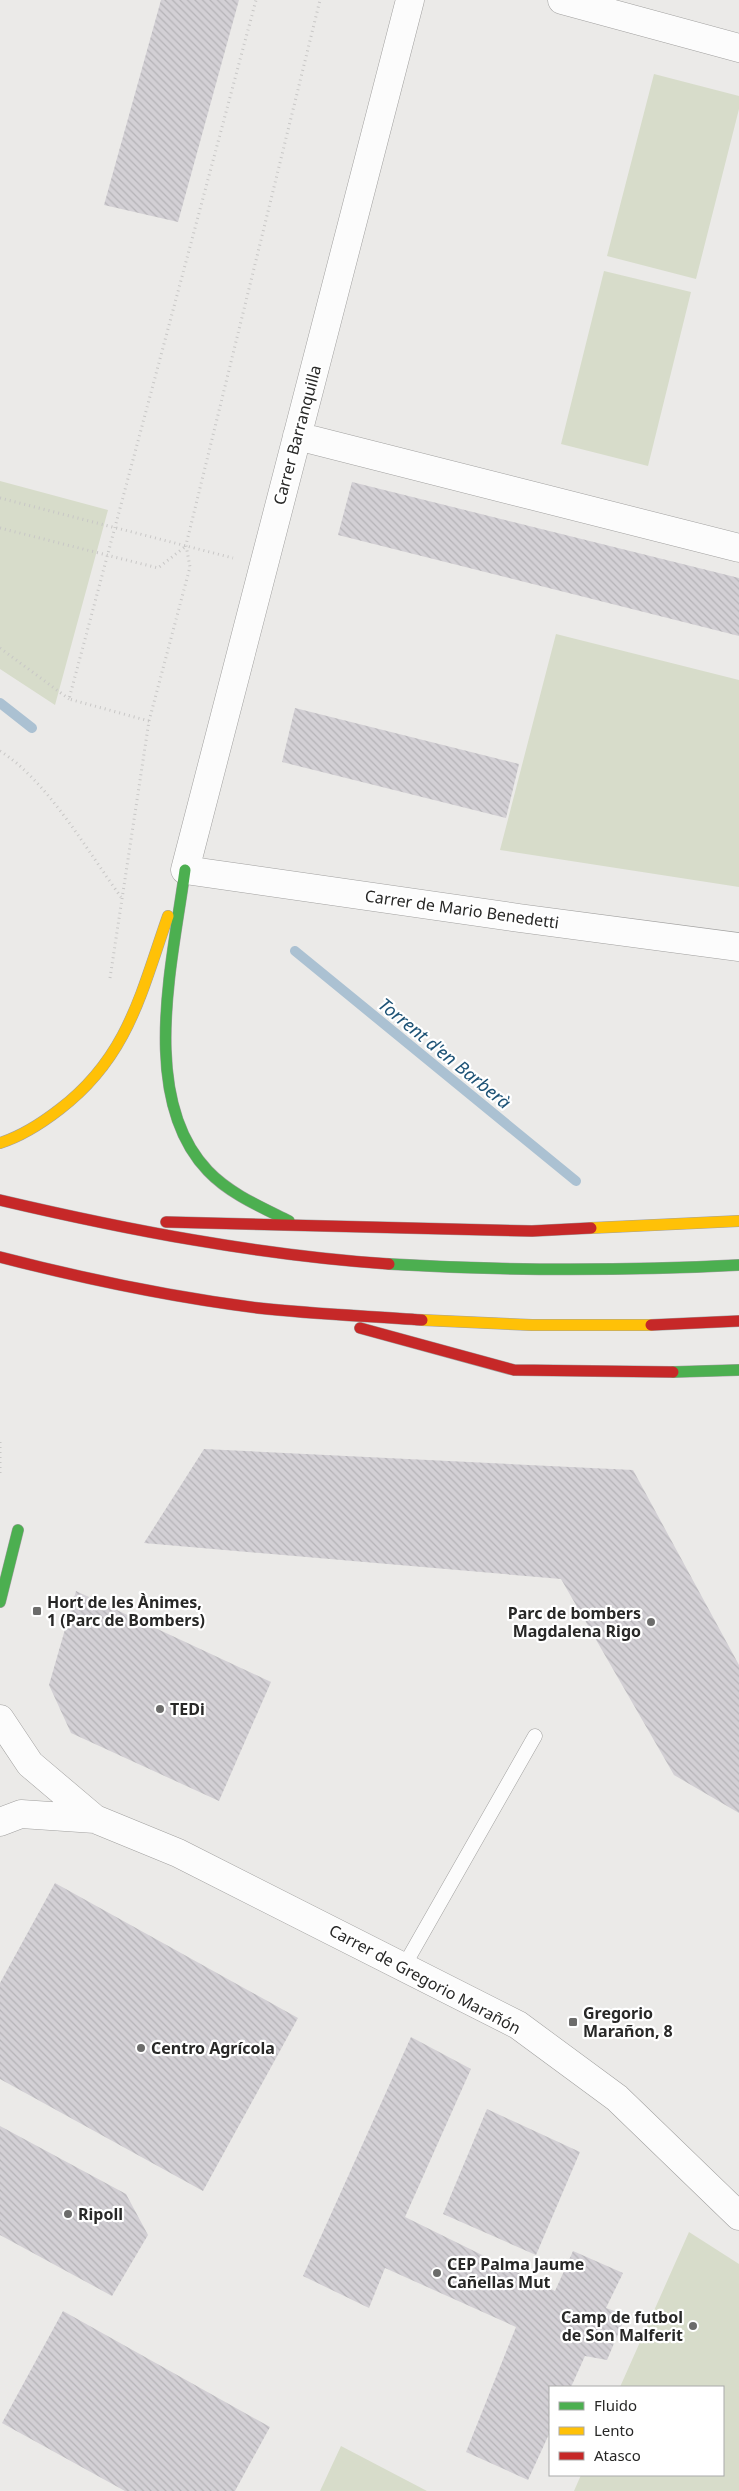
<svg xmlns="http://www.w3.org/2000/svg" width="739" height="2491" font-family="'Noto Sans',sans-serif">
	<defs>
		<pattern id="building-back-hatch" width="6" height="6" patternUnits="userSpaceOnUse" patternTransform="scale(1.25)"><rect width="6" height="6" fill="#d3d0d5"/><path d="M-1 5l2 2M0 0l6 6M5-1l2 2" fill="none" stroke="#b5b3b7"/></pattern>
	</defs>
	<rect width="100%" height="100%" fill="#ebeae8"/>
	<path fill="#d7dcca" d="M654 74 739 96V109L696 279 607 256Z
		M604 271 691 292 648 466 561 444Z
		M0 481 108 510 55 705 0 669Z
		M556 634 739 680V887L500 850Z
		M689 2232 739 2264V2491H574L581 2475H723V2387H620Z
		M341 2446 427 2491H320Z"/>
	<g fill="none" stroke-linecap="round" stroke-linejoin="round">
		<path stroke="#abc1d2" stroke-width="10" d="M0 703 32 728
			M295 951 576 1181"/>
	</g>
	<path fill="url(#building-back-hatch)" d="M161 0H239L178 222 104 205Z
		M352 482 739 578V636L338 535Z
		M295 708 519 764 506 818 282 762Z
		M204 1449 633 1470 739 1665V1813L674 1775 561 1579 144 1543Z
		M76 1591 271 1682 219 1801 71 1733 49 1685Z
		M55 1883 298 2018 203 2191 0 2079V1983Z
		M411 2037 471 2069 405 2217 555 2291 573 2251 623 2273 606 2308 626 2315 607 2360 585 2356 571 2387H550V2432L528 2480 466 2452 516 2327 385 2268 369 2308 303 2276Z
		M487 2109 580 2152 536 2255 443 2214Z
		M0 2126 126 2194 148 2235 112 2296 0 2235Z
		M63 2311 270 2427 235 2491H125L2 2423Z"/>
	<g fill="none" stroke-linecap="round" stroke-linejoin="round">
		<defs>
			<path id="lane" d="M404 1966 535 1736"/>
			<path id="street" d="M410 0 185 870 519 918 739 947
				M562 0 739 48
				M297 436 739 548
				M0 1719 30 1764 95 1819 178 1853 518 2025 617 2098 739 2216
				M0 1822 21 1814 95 1819"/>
			<path id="fast" d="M185 870C173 960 138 1098 208 1171 230 1194 261 1207 289 1221
				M389 1264C506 1271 622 1271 739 1265
				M673 1372 739 1370
				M0 1602 18 1530"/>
			<path id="slow" d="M0 1143C22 1136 42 1123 60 1109 128 1057 141 993 168 916
				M591 1228 739 1221
				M422 1320 532 1325H651"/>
			<path id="jam" d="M0 1200C128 1230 258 1255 389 1264
				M166 1222 532 1231 591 1228
				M0 1257C85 1279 171 1297 258 1308 312 1314 367 1316 422 1320
				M651 1325 739 1321
				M360 1328 514 1370 673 1372"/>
		</defs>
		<use href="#lane" stroke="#a1a09f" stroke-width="15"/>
		<use href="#street" stroke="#a1a09f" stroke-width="29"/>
		<use href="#fast" stroke="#a1a09f" stroke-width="12"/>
		<use href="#slow" stroke="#a1a09f" stroke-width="12"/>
		<use href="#jam" stroke="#a1a09f" stroke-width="12"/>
		<path stroke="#c8c7c6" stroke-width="3" stroke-dasharray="1 4" stroke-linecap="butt" d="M0 498 233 558
			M0 528 158 568 186 546
			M0 648 69 699
			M149 721 69 699 256 0
			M0 751C47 780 88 852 121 897
			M110 978 149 721 190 567 186 545 320 0
			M0 1442V1474"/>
		<use href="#lane" stroke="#fcfcfc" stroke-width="14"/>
		<use href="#street" stroke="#fcfcfc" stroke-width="28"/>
		<use href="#fast" stroke="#4caf50" stroke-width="11"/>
		<use href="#slow" stroke="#ffc107" stroke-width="11"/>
		<use href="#jam" stroke="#c62828" stroke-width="11"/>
	</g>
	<g fill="#6c6c6b" stroke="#fff" stroke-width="2">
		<rect x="32" y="1606" width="10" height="10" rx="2.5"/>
		<circle cx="651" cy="1622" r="5"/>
		<circle cx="160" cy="1709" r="5"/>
		<rect x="568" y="2017" width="10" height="10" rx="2.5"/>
		<circle cx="141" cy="2048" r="5"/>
		<circle cx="68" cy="2214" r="5"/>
		<circle cx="437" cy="2273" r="5"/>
		<circle cx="693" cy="2326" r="5"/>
	</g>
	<g text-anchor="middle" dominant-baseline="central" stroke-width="4.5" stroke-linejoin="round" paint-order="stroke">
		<g font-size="16" fill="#282827" stroke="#fff">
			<text transform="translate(297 435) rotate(-75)">Carrer Barranquilla</text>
			<text transform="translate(462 909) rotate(8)">Carrer de Mario Benedetti</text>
			<text transform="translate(425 1979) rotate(28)">Carrer de Gregorio Marañón</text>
		</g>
		<g font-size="16" font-weight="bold" fill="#282827" stroke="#fff" text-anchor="start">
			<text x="47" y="1602">Hort de les Ànimes,<tspan x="47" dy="18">1 (Parc de Bombers)</tspan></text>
			<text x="641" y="1613" text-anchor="end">Parc de bombers<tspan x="641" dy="18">Magdalena Rigo</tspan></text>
			<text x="170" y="1709">TEDi</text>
			<text x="583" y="2013">Gregorio<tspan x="583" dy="18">Marañon, 8</tspan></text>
			<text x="151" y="2048">Centro Agrícola</text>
			<text x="78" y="2214">Ripoll</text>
			<text x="447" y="2264">CEP Palma Jaume<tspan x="447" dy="18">Cañellas Mut</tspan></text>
			<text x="683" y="2317" text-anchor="end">Camp de futbol<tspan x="683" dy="18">de Son Malferit</tspan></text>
		</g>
		<g font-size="18" font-style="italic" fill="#1e5376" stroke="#fff">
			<text transform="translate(445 1053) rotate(39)">Torrent d'en Barberà</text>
		</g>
	</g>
	<rect x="549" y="2386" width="175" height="90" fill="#ffffff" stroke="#a9a9a9"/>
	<rect x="559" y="2402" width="25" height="8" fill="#4caf50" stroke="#a9a9a9"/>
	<text x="594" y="2411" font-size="15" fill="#282827">Fluido</text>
	<rect x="559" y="2427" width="25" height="8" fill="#ffc107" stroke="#a9a9a9"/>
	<text x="594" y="2436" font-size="15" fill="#282827">Lento</text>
	<rect x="559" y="2452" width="25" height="8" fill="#c62828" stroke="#a9a9a9"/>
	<text x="594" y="2461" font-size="15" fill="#282827">Atasco</text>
</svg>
